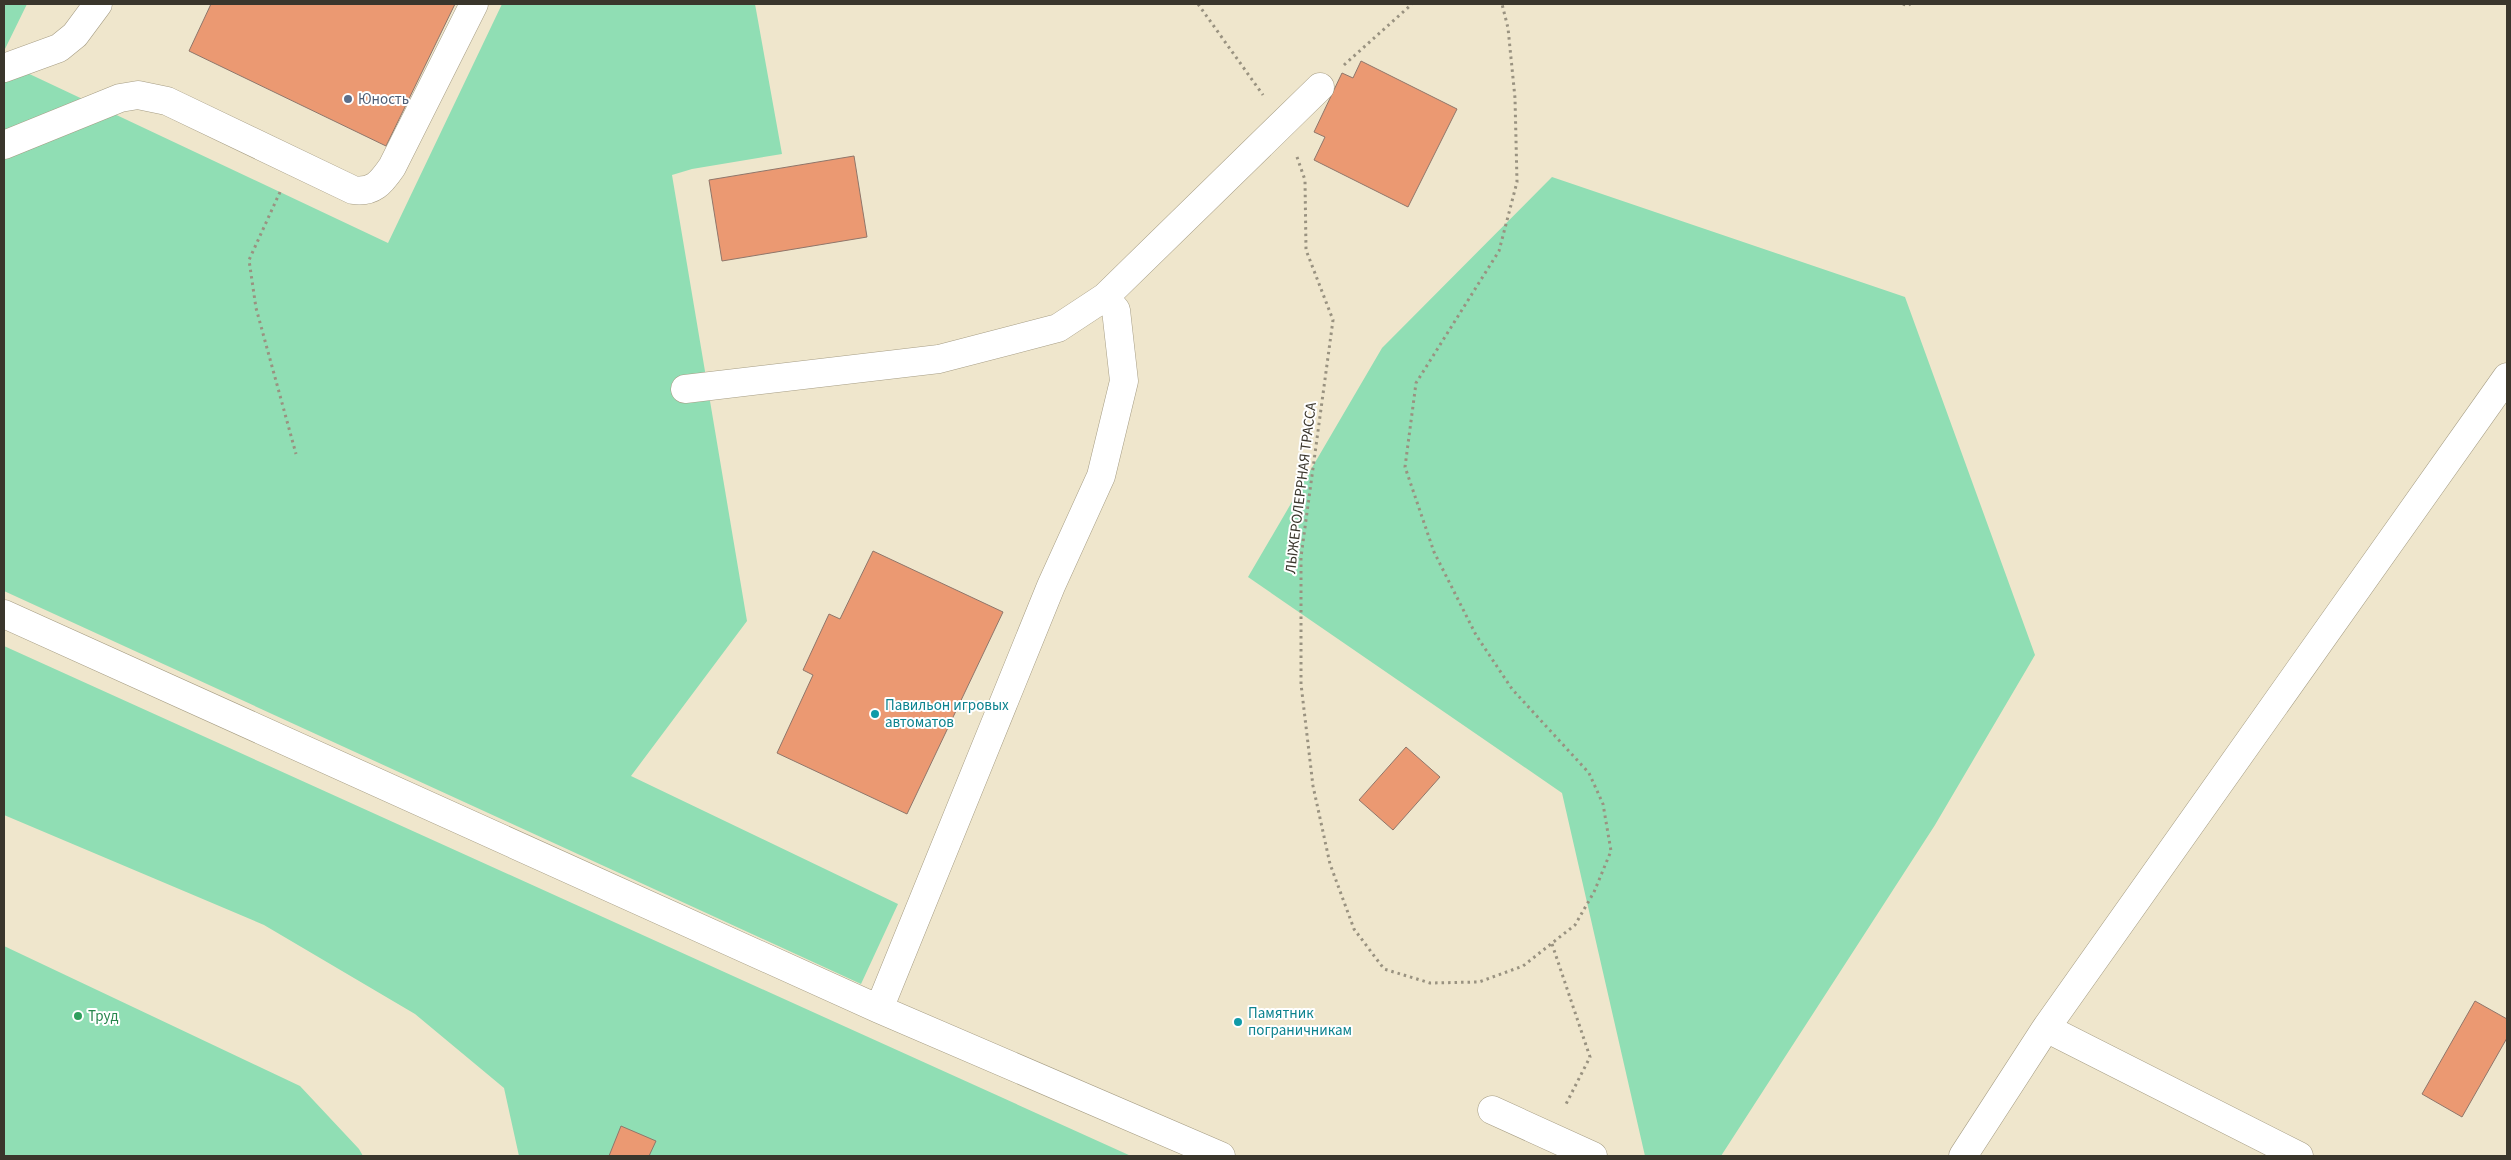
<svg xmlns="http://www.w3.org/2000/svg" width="2511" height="1160" font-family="'Source Sans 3',sans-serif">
	<rect width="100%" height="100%" fill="#efe6cc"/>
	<path fill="#90deb4" d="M4 4H27L4 51Z
		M502 4H755L782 154 692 169 672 175 747 621 631 776 898 904 861 984 4 591V62L388 243Z
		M1552 177 1905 297 2035 655 1935 825 1721 1156H1645L1562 793 1248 577 1382 348Z
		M4 646 1131 1156H519L504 1088 415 1014 264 925 4 815Z
		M4 946 300 1086 359 1149 363 1156H4Z"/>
	<path fill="#eb9972" stroke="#8f766a" d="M211 4H455L386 146 189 51Z
		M1361 61 1457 109 1408 207 1314 160 1325 137 1314 132 1342 73 1353 78Z
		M854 156 867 237 722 261 709 180Z
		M873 551 1003 612 907 814 777 753 813 675 803 670 829 614 840 619Z
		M1406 747 1440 777 1393 830 1359 800Z
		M2475 1001 2507 1019V1038L2462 1117 2422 1094Z
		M621 1126 656 1141 649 1156H609Z"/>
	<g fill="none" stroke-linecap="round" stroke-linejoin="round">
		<defs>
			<path id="minor" d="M4 68 59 48 75 35 98 4
				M4 145 120 98 138 95 167 101 353 190C373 193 381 183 392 167L474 4
				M685 389 939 359 1058 328 1105 297
				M4 614 879 1009 1221 1156
				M879 1009 1051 586 1101 476 1124 381 1116 310 1105 297 1320 87
				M2046 1028 2299 1156
				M1492 1110 1593 1156
				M1963 1156 2046 1028 2507 377"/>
		</defs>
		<use href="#minor" stroke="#a69d84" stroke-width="29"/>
		<path stroke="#999280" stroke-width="3" stroke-dasharray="2.5 4" stroke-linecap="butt" d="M1198 4 1263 95
			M1903 4 1908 6 1910 4
			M1344 65 1412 4
			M1297 157 1305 180 1306 250 1333 320 1301 557V684L1313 786 1330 864 1354 929 1384 969 1430 983 1479 982 1523 966 1575 925 1594 892 1611 851 1603 804 1589 773 1512 689 1476 635 1434 552 1405 467 1416 383 1499 251 1517 182 1515 98 1508 28 1502 4
			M280 192 249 260 256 308 296 454
			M1552 944 1590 1057 1565 1106"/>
		<use href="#minor" stroke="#fff" stroke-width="28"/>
	</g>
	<circle fill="#5c6f8a" stroke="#fff" stroke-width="2" cx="348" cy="99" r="5"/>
	<g fill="#0f9aa8" stroke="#fff" stroke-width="2">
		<circle cx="875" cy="714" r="5"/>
		<circle cx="1238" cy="1022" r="5"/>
	</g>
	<circle fill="#2e9e5b" stroke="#fff" stroke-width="2" cx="78" cy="1016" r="5"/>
	<g text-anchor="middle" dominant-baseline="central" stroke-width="4" stroke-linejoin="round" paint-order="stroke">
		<g font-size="15" fill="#4e5e75" stroke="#fff" text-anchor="start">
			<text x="358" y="99">Юность</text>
		</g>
		<g font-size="15" fill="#3a362c" stroke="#fff">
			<text transform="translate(1301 488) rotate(-83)">ЛЫЖЕРОЛЕРРНАЯ ТРАССА</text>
		</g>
		<g font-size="15" fill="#0d838f" stroke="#fff" text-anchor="start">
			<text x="885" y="705">Павильон игровых<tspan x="885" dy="17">автоматов</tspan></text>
			<text x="1248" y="1013">Памятник<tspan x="1248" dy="17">пограничникам</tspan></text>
		</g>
		<g font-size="15" fill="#27864d" stroke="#fff" text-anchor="start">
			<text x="88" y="1016">Труд</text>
		</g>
	</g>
	<rect width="2511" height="1160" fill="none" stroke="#3a362c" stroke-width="10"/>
</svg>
